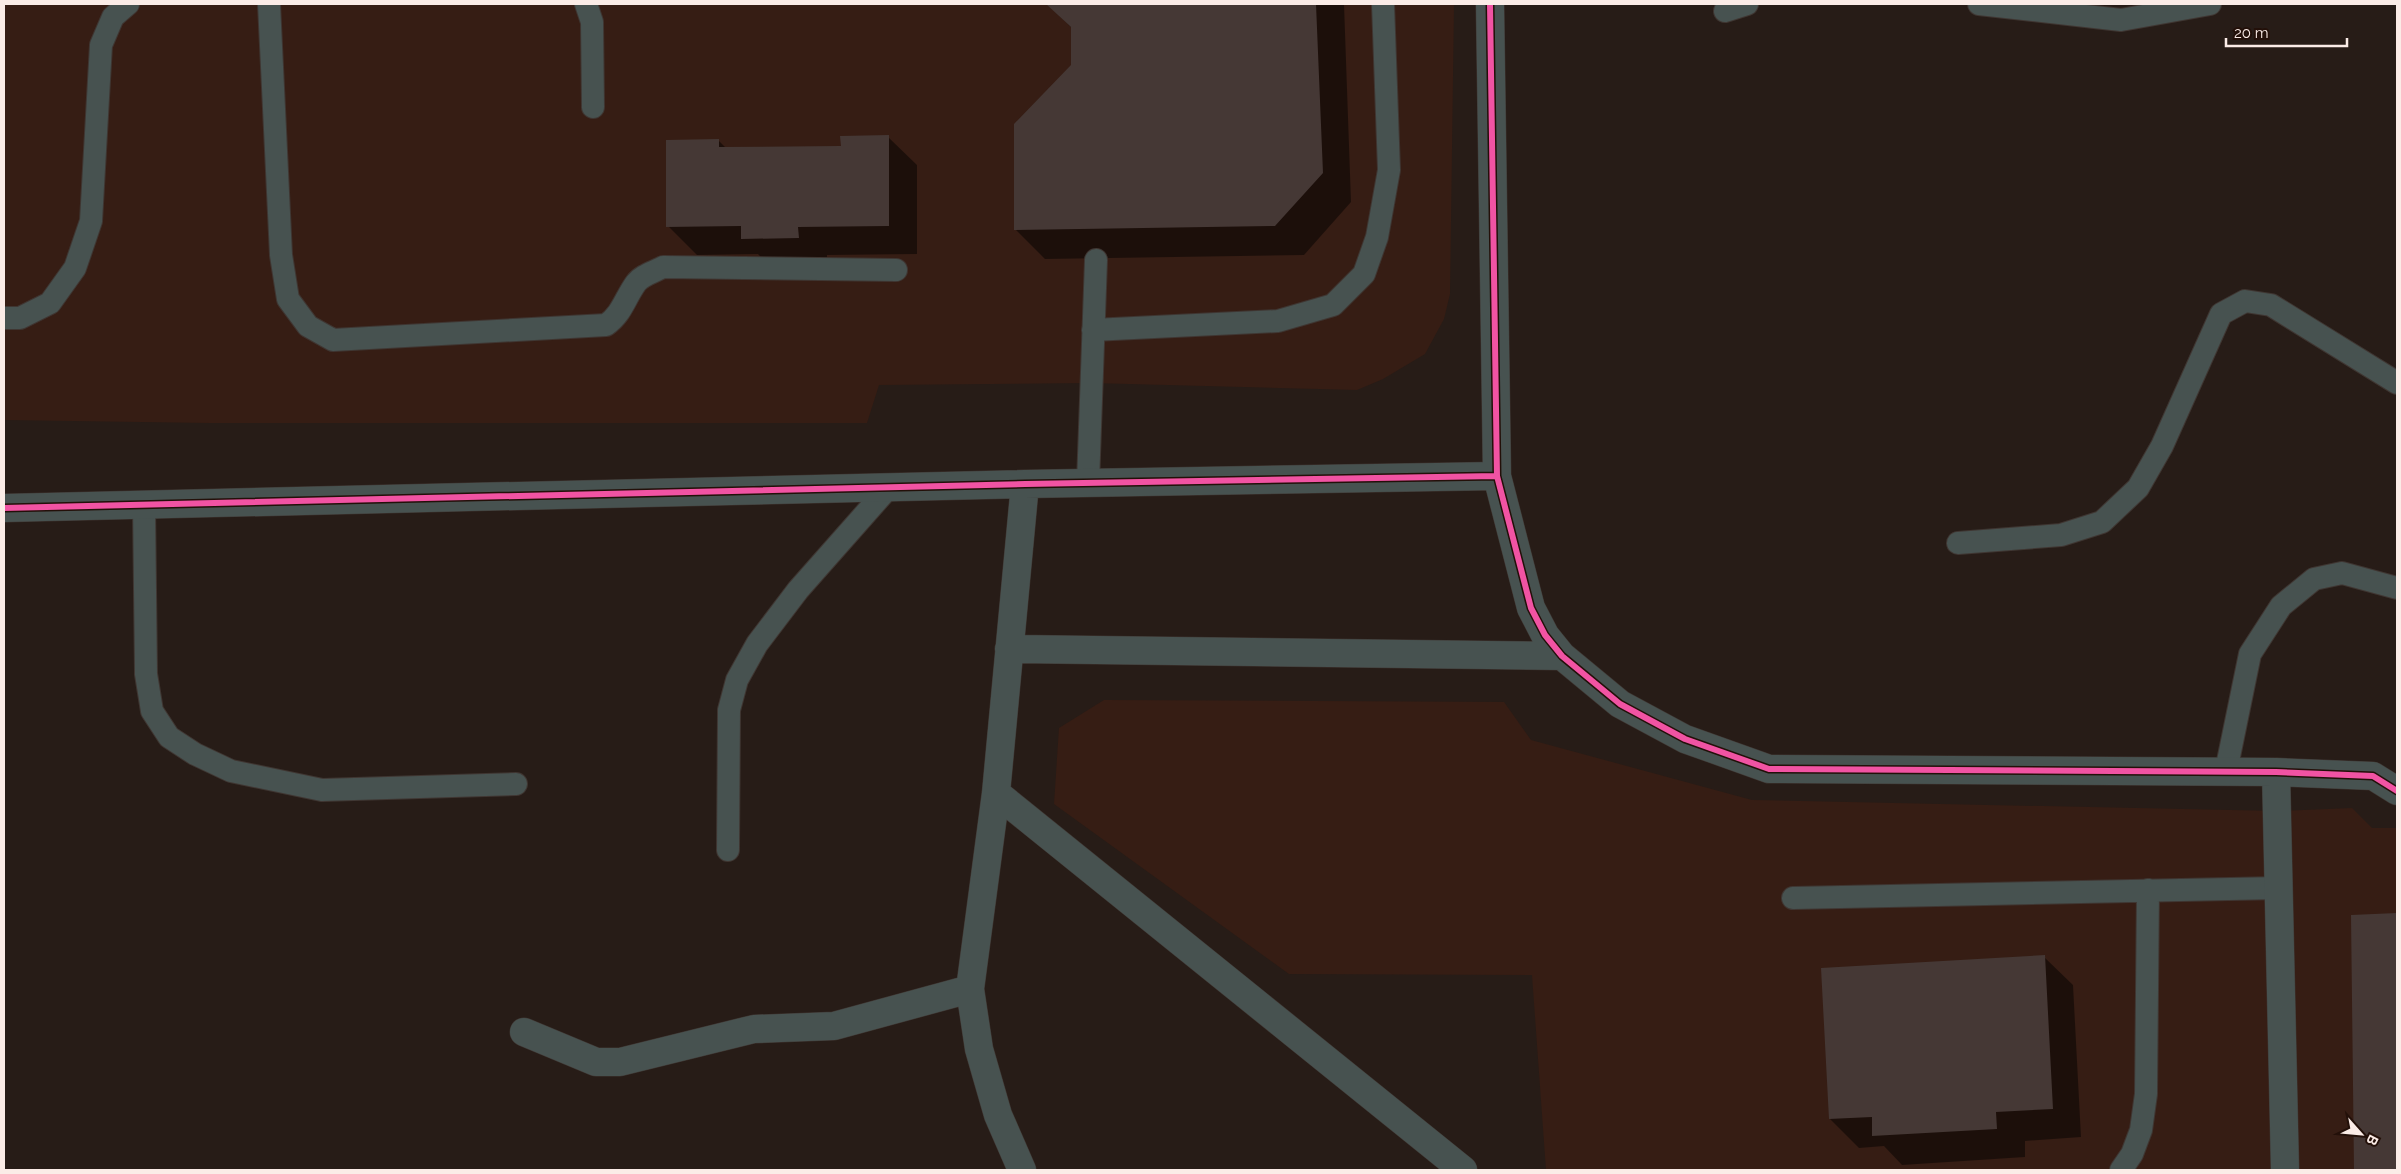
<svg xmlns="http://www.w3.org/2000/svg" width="2401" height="1174" font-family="Raleway,sans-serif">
	<rect width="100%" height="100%" fill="#271c17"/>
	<path fill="#361d14" d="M4 4H1454L1450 294 1444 319 1425 354 1383 379 1357 390 1091 383 879 385 867 423H209L4 420Z
		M1104 700 1504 702 1531 740 1752 800 2277 811 2352 808 2372 828H2397V1170H1546L1532 975 1289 974 1054 804 1059 728Z"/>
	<path fill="#0007" d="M1047 4H1344L1351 202 1304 255 1045 259 1016 230 1072 65 1073 29Z
		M888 137 917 165V254L827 255V267L771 268 758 254 697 255 668 226 719 141 726 148 842 147Z
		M2397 915V1170H2355L2352 916Z
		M2044 957 2073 985 2081 1137 2025 1141V1157L1902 1165 1884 1146 1859 1148 1830 1119Z"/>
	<path fill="#453835" d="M1046 4H1316L1323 173 1275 226 1014 230V124L1071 65V27Z
		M889 135V226L798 227 799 238 741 239V226L666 227V140L719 139V147L841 146 840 136Z
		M2397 913V1170H2354L2351 915Z
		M2045 955 2053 1109 1996 1112 1997 1129 1872 1136V1117L1829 1119 1821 968Z"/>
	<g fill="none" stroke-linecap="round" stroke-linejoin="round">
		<defs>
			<path id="lane" d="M269 4 281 255 288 299 308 326 333 340 606 325C622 314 625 298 636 283 642 275 654 272 663 267L896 270
				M586 4 592 22 593 107
				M1979 4 2121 20 2210 4
				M1725 11 1747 4
				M4 318H20L50 303 75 268 91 221 101 45 113 17 128 4
				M1093 330 1278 321 1333 305 1364 274 1377 237 1389 170 1383 4
				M1088 483 1096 260
				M144 505 146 674 152 711 169 737 195 754 231 771 322 790 516 784
				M1958 543 2061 535 2102 522 2138 488 2162 446 2221 314 2245 301 2271 305 2397 383
				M2226 771 2250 654 2281 606 2314 579 2342 573 2397 588
				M728 850 729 710 737 680 757 644 798 590 889 487
				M1793 898 2279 888
				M2121 1170 2132 1154 2141 1130 2146 1094 2148 890"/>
			<path id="street" d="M1497 476 1531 608 1545 635 1562 656 1620 704 1685 739 1769 769 2276 772 2373 776 2397 791
				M4 508 1025 484 1497 476 1490 4
				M1009 649 1562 656
				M2276 772 2285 1170
				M996 793 1463 1170
				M524 1032 596 1062H620L754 1029 834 1026 970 989
				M1022 1170 998 1115 979 1049 970 989 996 793 1025 484"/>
		</defs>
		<use href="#lane" stroke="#3f3632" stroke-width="24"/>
		<use href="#street" stroke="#3f3632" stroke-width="29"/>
		<use href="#lane" stroke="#475250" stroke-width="22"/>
		<use href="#street" stroke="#475250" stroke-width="28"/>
		<defs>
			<path id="cycleway" d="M1497 476 1531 608 1545 635 1562 656 1620 704 1685 739 1769 769 2276 772 2373 776 2397 791
				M4 508 1025 484 1497 476 1490 4"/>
		</defs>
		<use href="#cycleway" stroke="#231009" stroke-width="9"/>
		<use href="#cycleway" stroke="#f153a3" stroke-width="6"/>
	</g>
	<rect width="2401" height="1174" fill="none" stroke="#fbece7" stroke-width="10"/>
	<g transform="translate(2361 1134) rotate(117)" stroke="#231009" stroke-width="4" paint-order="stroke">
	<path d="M0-4L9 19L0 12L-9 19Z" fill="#fbece7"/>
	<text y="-8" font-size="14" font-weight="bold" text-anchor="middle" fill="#fbece7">B</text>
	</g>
	<path d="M2226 38v8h121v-8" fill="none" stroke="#fbece7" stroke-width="2.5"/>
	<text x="2234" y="38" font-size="15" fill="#fbece7" stroke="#231009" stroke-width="4" paint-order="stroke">20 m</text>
</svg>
